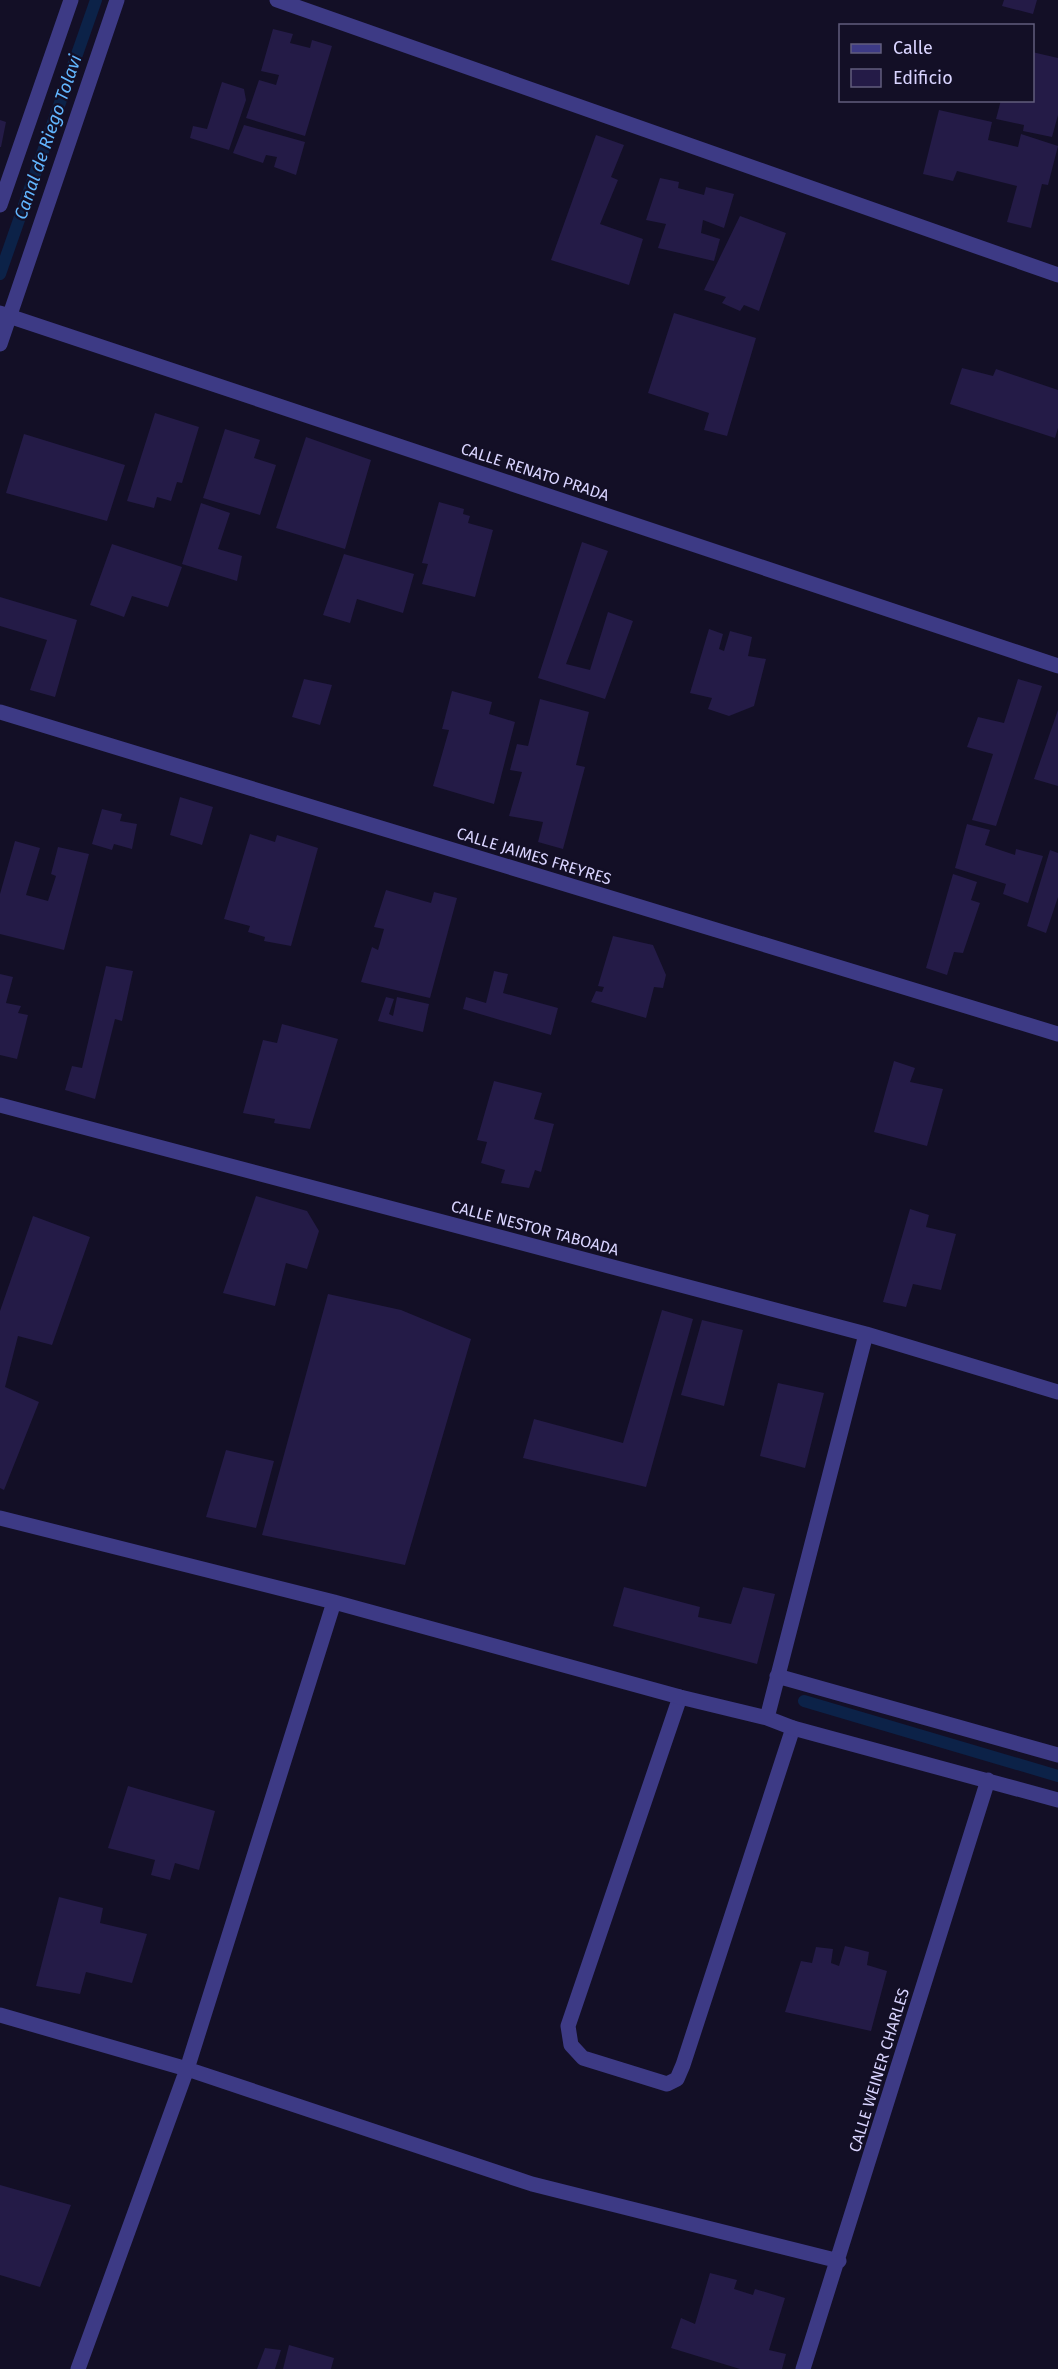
<svg xmlns="http://www.w3.org/2000/svg" width="1058" height="2369" font-family="'Fira Sans',sans-serif">
	<rect width="100%" height="100%" fill="#130f26"/>
	<g fill="none" stroke-linecap="round" stroke-linejoin="round">
		<path stroke="#0c2248" stroke-width="12" d="M0 274 96 0
			M804 1701 1058 1776"/>
	</g>
	<path fill="#241b47" d="M1004 0H1037L1033 14 1002 6Z
		M273 29 293 34 290 43 310 48 312 40 332 46 305 136 246 118 259 80 276 85 279 75 261 71Z
		M1032 52 1058 58V115L1052 137 1023 131 1024 125 996 119 1001 100H1032Z
		M222 82 244 89 246 100 229 150 190 138 193 126 207 129Z
		M939 110 992 122 988 140 1018 147 1021 134 1058 146 1048 185 1042 184 1031 228 1007 222 1017 186 957 171 953 181 923 174Z
		M0 120 6 122 1 147H0Z
		M244 125 305 142 296 175 274 167 277 157 266 155 263 163 233 153Z
		M596 135 624 145 611 177 618 180 600 224 643 239 629 285 551 260Z
		M660 178 679 182 678 188 704 195 706 187 734 194 724 228 703 220 701 233 720 239 714 261 658 248 666 224 646 220Z
		M740 216 786 233 759 311 744 305 740 311 722 303 726 297 704 290Z
		M674 313 756 338 727 436 704 430 709 413 648 393Z
		M962 368 993 376 996 369 1058 390V428L1055 438 950 404Z
		M155 413 199 427 182 483 177 482 171 501 157 497 154 508 127 501Z
		M225 429 260 440 254 458 276 465 260 515 203 498Z
		M24 434 125 465 107 521 6 493Z
		M306 437 371 460 345 549 276 528Z
		M439 502 464 509 463 514 470 516 468 523 493 530 475 597 422 584 428 564 422 563Z
		M201 503 230 513 218 549 242 556 237 581 182 564Z
		M582 542 608 551 566 664 590 670 608 612 633 621 605 699 538 678Z
		M112 544 182 567 168 607 132 596 124 617 90 605Z
		M344 554 414 574 403 613 357 599 350 623 323 615Z
		M0 597 77 620 55 697 30 690 47 640 0 626Z
		M709 629 723 634 719 649 724 651 730 631 752 637 748 656 766 659 754 706 729 716 708 709 712 698 690 693Z
		M304 679 332 685 320 725 292 717Z
		M1018 679 1042 686 996 826 972 820 993 754 967 747 978 717 1004 723Z
		M452 691 492 702 489 714 515 722 494 804 433 786 449 730 442 729Z
		M540 699 589 712 576 765 585 767 563 849 538 842 543 822 509 816 522 772 510 770 517 744 528 746Z
		M1058 710V786L1034 779Z
		M180 797 213 807 202 845 170 835Z
		M102 809 122 814 120 821 137 824 132 849 114 844 112 850 92 844Z
		M967 824 990 830 985 845 1015 855 1016 849 1043 856 1028 903 1003 894 1006 884 955 868Z
		M250 834 275 842 277 835 318 848 291 946 264 941 265 937 248 932 250 926 224 919Z
		M15 841 40 848 26 895 48 901 56 876 51 874 58 847 89 854 64 950 0 934V894Z
		M1050 850 1058 853V897L1046 933 1027 926Z
		M953 874 977 882 971 900 980 903 963 953 954 952 947 975 926 968Z
		M386 890 431 903 434 892 457 898 430 998 361 982 372 947 378 950 384 929 374 927Z
		M613 936 653 945 666 975 663 988 654 987 646 1018 591 1002 596 991 602 992 604 987 598 986Z
		M106 966 133 971 122 1021 115 1019 95 1099 65 1090 72 1066 82 1068Z
		M494 971 508 974 503 993 558 1008 551 1035 463 1009 466 997 486 1003Z
		M0 974 13 977 6 1003 21 1006 18 1013 28 1015 17 1059 0 1055Z
		M386 997 394 999 389 1014 393 1016 397 997 429 1004 423 1032 378 1021Z
		M282 1024 338 1039 310 1129 274 1123 275 1119 243 1113 263 1040 277 1043Z
		M894 1061 915 1068 910 1082 943 1089 927 1146 874 1132Z
		M494 1081 542 1093 534 1119 554 1124 541 1172 535 1170 529 1188 501 1183 505 1170 481 1163 487 1142 477 1140Z
		M256 1196 307 1211 319 1231 307 1269 286 1263 275 1306 223 1293Z
		M910 1209 929 1215 926 1227 956 1234 941 1290 913 1284 906 1307 883 1302Z
		M33 1216 90 1237 52 1345 18 1336 5 1387 39 1402 4 1490 0 1488V1311Z
		M328 1294 401 1310 471 1339 405 1565 262 1535Z
		M662 1310 693 1319 646 1487 523 1458 534 1419 623 1443Z
		M702 1320 743 1330 724 1406 681 1395Z
		M778 1383 824 1393 805 1468 760 1456Z
		M226 1450 274 1461 256 1528 206 1517Z
		M624 1587 700 1607 698 1617 731 1624 743 1587 775 1594 757 1664 613 1626Z
		M128 1786 215 1811 199 1870 175 1863 170 1880 151 1875 155 1860 108 1848Z
		M59 1897 103 1908 100 1923 147 1934 132 1983 86 1972 80 1994 36 1986Z
		M845 1946 869 1952 867 1965 887 1971 871 2031 785 2012 801 1961 812 1963 816 1947 833 1949 831 1963 839 1966Z
		M0 2185 71 2205 40 2287 0 2275Z
		M710 2273 737 2280 734 2289 753 2295 755 2289 785 2298 769 2350 786 2354 782 2369H740L671 2348 681 2318 695 2324Z
		M289 2345 334 2358 331 2369H283Z
		M265 2348 281 2350 275 2369H257Z"/>
	<g fill="none" stroke-linecap="round" stroke-linejoin="round">
		<path stroke="#3d3a85" stroke-width="15" d="M277 0 1058 275
			M680 1697 568 2026 571 2045 583 2058 667 2084 677 2079 683 2065 793 1728"/>
		<path stroke="#3d3a85" stroke-width="15" d="M0 205 71 0
			M0 313 1058 666
			M0 344 117 0
			M0 712 1058 1034
			M0 1105 866 1334 1058 1392
			M0 1518 334 1602 680 1697 767 1718 793 1728 1058 1800
			M777 1676 1058 1755
			M767 1718 866 1334
			M0 2015 187 2069 532 2184 839 2261
			M78 2369 187 2069 334 1602
			M803 2369 988 1780"/>
	</g>
	<g text-anchor="middle" dominant-baseline="central" stroke-width="4.5" stroke-linejoin="round" paint-order="stroke">
		<g font-size="16" fill="#d9d4ff" stroke="#130f26">
			<text transform="translate(535 472) rotate(18)">CALLE RENATO PRADA</text>
			<text transform="translate(534 856) rotate(17)">CALLE JAIMES FREYRES</text>
			<text transform="translate(535 1228) rotate(15)">CALLE NESTOR TABOADA</text>
			<text transform="translate(879 2070) rotate(-73)">CALLE WEINER CHARLES</text>
		</g>
		<g font-size="18" font-style="italic" fill="#62b6ff" stroke="#130f26">
			<text transform="translate(48 137) rotate(-71)">Canal de Riego Tolavi</text>
		</g>
	</g>
	<rect x="839" y="24" width="195" height="78" fill="#130f26" stroke="#625e7d" stroke-width="1.5"/>
	<rect x="851" y="44" width="30" height="9" fill="#3d3a85" stroke="#625e7d" stroke-width="1.5"/>
	<text x="893" y="54" font-size="18" fill="#d9d4ff">Calle</text>
	<rect x="851" y="69" width="30" height="18" fill="#241b47" stroke="#625e7d" stroke-width="1.5"/>
	<text x="893" y="84" font-size="18" fill="#d9d4ff">Edificio</text>
</svg>
